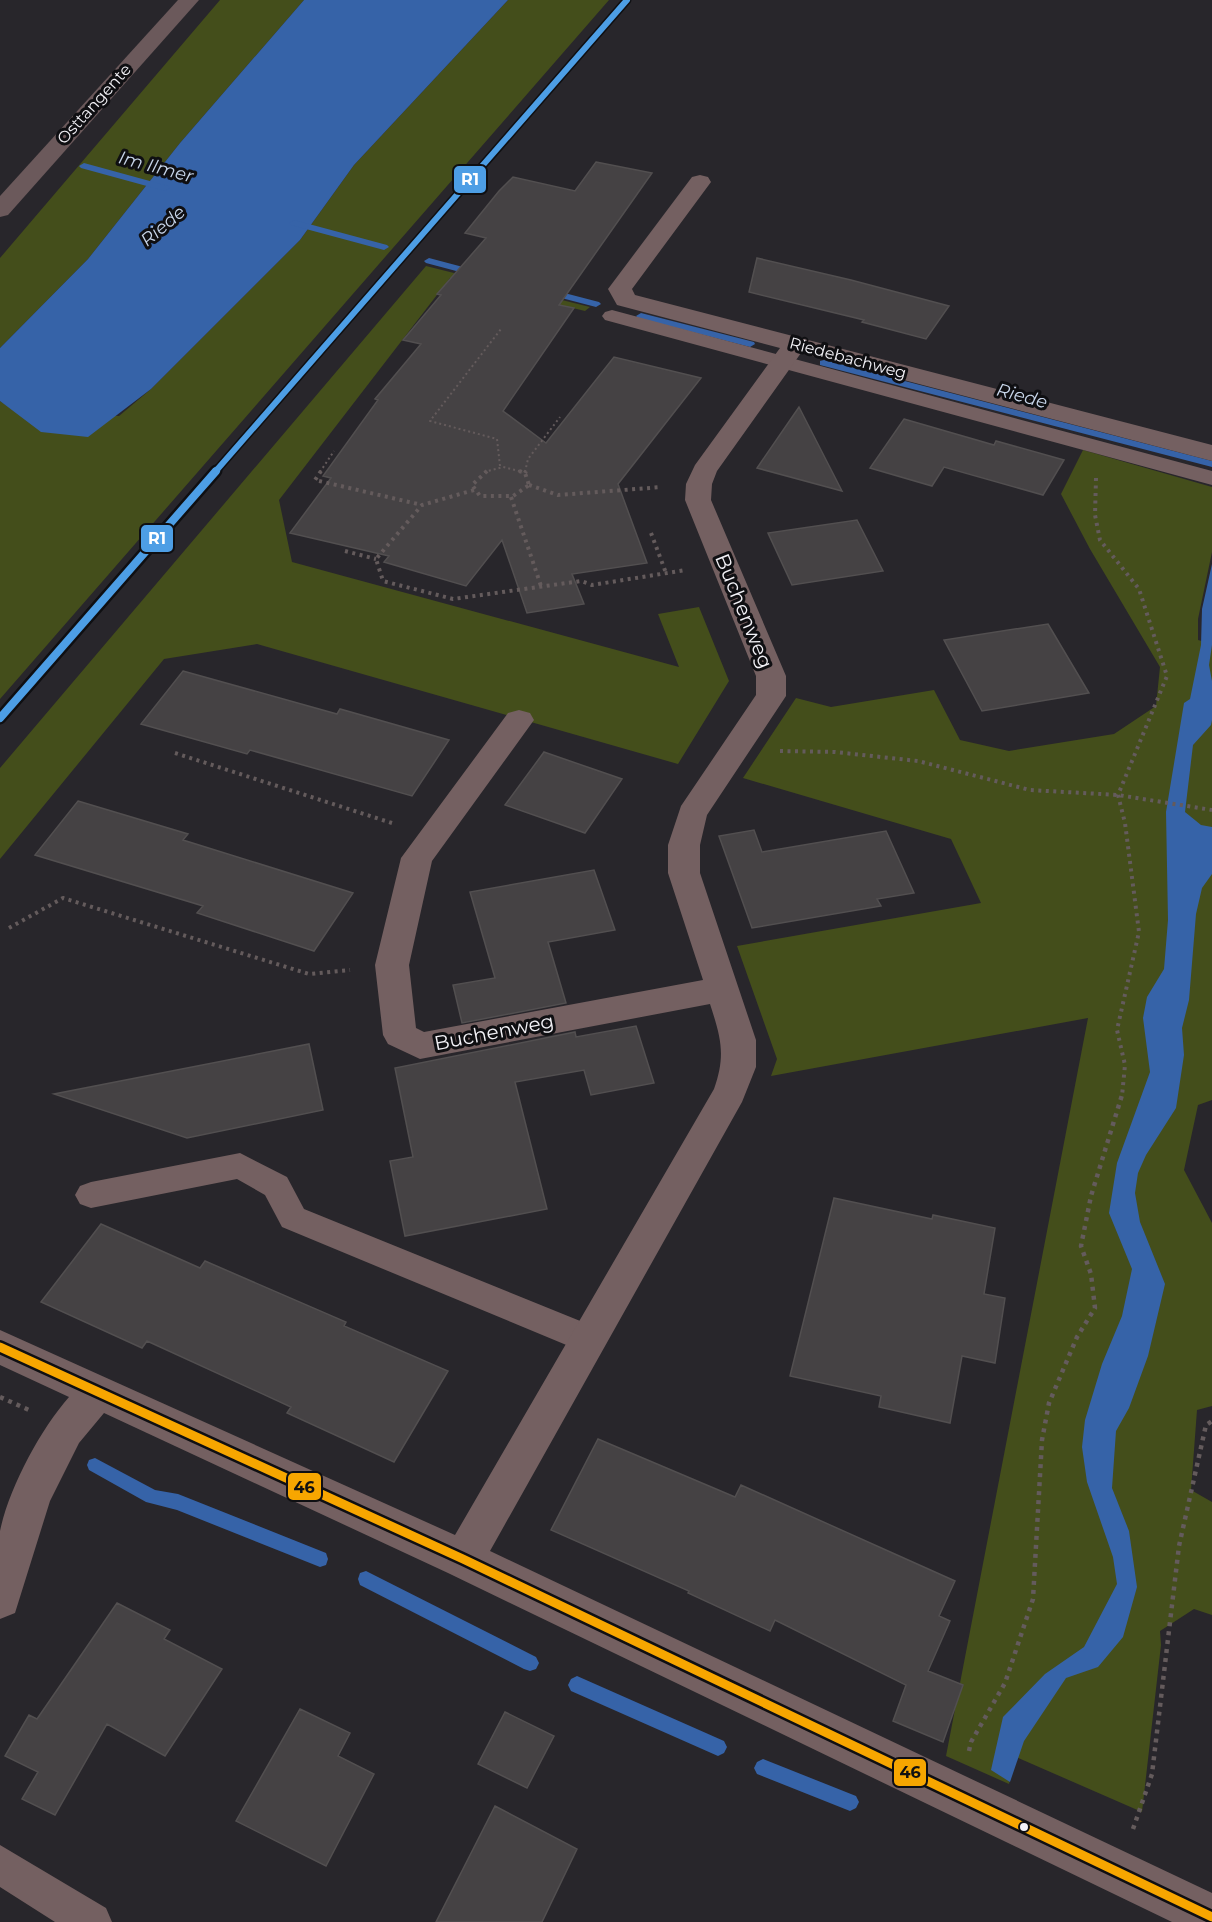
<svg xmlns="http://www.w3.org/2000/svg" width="1212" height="1922" font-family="Montserrat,sans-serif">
	<rect width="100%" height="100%" fill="#28262b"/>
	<path fill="#444e1b" d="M220 0H304L180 143 88 259 0 348V258Z
		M508 0H609L0 699V401L15 411 119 416 151 389 300 240 354 165Z
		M426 266 590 307 585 311 450 278 279 500 292 562 679 667 658 614 699 607 729 681 678 764 257 644 164 659 0 859V768Z
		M1083 450 1212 487V552L1198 619V640L1212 644V1100L1198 1105 1184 1170 1212 1223V1406L1197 1410 1191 1490 1212 1502V1615L1194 1609 1160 1631 1161 1645 1142 1812 1016 1757 1009 1784 946 1756 1088 1018 771 1076 777 1059 737 946 981 903 951 839 743 778 796 698 831 707 934 690 960 740 1009 751 1114 734 1156 706 1160 667 1090 549 1061 494Z"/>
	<path fill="#3663a8" d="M304 0H508L354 165 300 240 151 389 88 437 41 432 0 401V348L88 259 180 143Z
		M1212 564V645L1209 665 1212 681V720L1211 725 1193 745 1185 812 1201 825 1212 827V874L1202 888 1196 914 1189 1000 1182 1028 1184 1055 1176 1108 1146 1155 1138 1173 1135 1193 1140 1222 1165 1284 1148 1356 1129 1408 1116 1431 1112 1488 1129 1531 1137 1587 1123 1637 1098 1667 1066 1678 1024 1741 1010 1782 991 1770 1003 1717 1045 1674 1084 1647 1117 1584 1113 1557 1087 1482 1082 1447 1085 1420 1102 1364 1122 1316 1132 1269 1109 1213 1117 1163 1150 1072 1143 1018 1147 997 1164 969 1168 920 1166 812 1184 703 1190 699 1201 645 1202 609Z"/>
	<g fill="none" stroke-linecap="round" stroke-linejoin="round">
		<path fill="#3663a8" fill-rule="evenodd" d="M84 163 168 186 170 188 165 191 81 168 79 166Z
			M294 220 387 245 389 247 384 250 291 225 289 223Z
			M429 258 478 271 480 273 475 276 426 263 424 261Z
			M549 289 599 302 601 304 596 307 546 294 544 292Z
			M641 313 754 342 755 344 750 347 638 318 636 316Z
			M824 360 1212 461V467L820 365V361Z
			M95 1458 155 1490 178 1494 326 1553 328 1559 326 1565 320 1567 177 1510 146 1502 89 1470 87 1465 89 1460Z
			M366 1571 536 1657 539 1663 536 1669 530 1671 524 1669 360 1585 358 1579 360 1573Z
			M577 1676 724 1741 727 1747 724 1753 718 1756 571 1691 568 1685 571 1679Z
			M763 1759 856 1796 859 1802 856 1808 850 1811 757 1774 754 1768 757 1762Z"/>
	</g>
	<path fill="#454244" stroke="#524f50" stroke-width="1.5" d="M596 162 652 173 559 305 574 308 503 411 546 443 614 357 701 378 618 484 647 563 572 574 584 604 527 613 502 540 466 586 384 562 389 556 290 533 331 478 323 476 378 400 375 399 421 344 403 340 441 295 437 294 486 238 465 233 499 191 513 177 575 191Z
		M757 258 851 280 949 306 926 339 862 322 864 320 749 292Z
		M799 407 842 491 757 468Z
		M904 419 994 445 996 441 1064 460 1043 495 944 467 932 486 870 468Z
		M857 520 883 571 792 585 768 533Z
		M1048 624 1089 693 982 711 944 640Z
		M183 671 337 714 340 709 449 740 412 796 250 750 247 754 141 724Z
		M544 752 622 779 585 833 505 805Z
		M78 801 188 834 183 840 353 893 314 951 197 913 203 906 35 855Z
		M754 830 762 852 886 831 914 893 877 899 881 906 752 928 719 836Z
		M594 870 615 930 548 942 566 1003 462 1023 453 985 495 978 470 892Z
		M636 1026 654 1083 591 1095 584 1070 515 1082 547 1209 405 1236 390 1161 413 1157 395 1068 575 1032 576 1037Z
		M309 1044 323 1110 187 1138 54 1094Z
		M834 1198 932 1219 933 1215 995 1228 984 1294 1005 1298 995 1363 962 1356 950 1423 879 1407 881 1396 790 1376Z
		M101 1224 200 1268 205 1261 346 1322 344 1326 448 1371 394 1462 287 1413 291 1407 147 1341 142 1348 41 1302Z
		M598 1439 735 1497 741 1485 955 1581 939 1616 950 1621 928 1671 963 1685 943 1742 893 1721 906 1685 775 1620 770 1631 688 1593 689 1591 551 1530Z
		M117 1603 170 1630 164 1639 222 1669 165 1756 107 1724 55 1815 22 1799 38 1772 5 1756 29 1715 37 1719Z
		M300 1709 350 1733 338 1756 374 1774 326 1866 236 1821Z
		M505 1712 554 1736 527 1788 478 1764Z
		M495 1806 577 1849 542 1922H436Z"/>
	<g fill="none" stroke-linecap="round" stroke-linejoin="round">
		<path stroke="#645b5c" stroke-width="2" stroke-dasharray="2 3" stroke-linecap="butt" d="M500 466 497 439 430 421 501 329
			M320 472 334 451
			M484 472 503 467 523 472
			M525 472 528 459 560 417"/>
		<path stroke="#645b5c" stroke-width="4" stroke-dasharray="3 4.5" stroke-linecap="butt" d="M321 471 315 480 422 505
			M487 471 472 485 480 496H513L529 485
			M519 471 525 473 529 485
			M525 473 526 471
			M1096 478 1095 515 1100 540 1139 589 1167 676 1118 795 1125 823 1139 932 1117 1030 1125 1065 1122 1096
			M529 485 558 495 662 487
			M474 490 422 505 376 559 383 581 453 599 581 581 592 585 686 570
			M511 497 541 586
			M651 533 666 573
			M345 551 376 559
			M780 751 835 752 918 761 1030 790 1118 795 1212 810
			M175 753 395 824
			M9 928 63 898 309 974 350 970"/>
		<path stroke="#645b5c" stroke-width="4.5" stroke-dasharray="4 5" stroke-linecap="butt" d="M0 1397 29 1410
			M969 1751 971 1742 1005 1683 1033 1599 1042 1440 1049 1403 1077 1337 1095 1308 1091 1274 1081 1246 1091 1196 1122 1095
			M1133 1829 1152 1774 1179 1546 1206 1425 1212 1421"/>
		<path fill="#746061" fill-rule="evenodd" d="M612 310 1212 471V485L605 320 602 316 605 312Z
			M240 1153 287 1177 304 1209 600 1329 604 1339 600 1349 588 1353 576 1349 282 1227 265 1195 237 1179 91 1208 80 1204 75 1195 80 1186 91 1182Z
			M0 1845 106 1908 112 1922H55L0 1887Z"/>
		<path fill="#746061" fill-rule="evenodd" d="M700 175 708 177 711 182 632 289 635 295 1212 445V461L801 353 717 471 712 484 711 500 786 676V696L707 815 700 845V873L756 1040V1067L742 1102 490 1551 1212 1893V1922H1172L448 1573 104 1413 79 1443 50 1501 15 1613 0 1619C0 1592 0 1557 0 1531 9 1488 40 1430 69 1397L0 1365V1330L455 1535 714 1089C726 1055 721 1038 710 1004L420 1059 388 1044 383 1035 375 965 401 858 508 713 519 710 530 713 534 720 432 861 409 965 416 1028 424 1032 703 980 668 873V845L681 806 756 695V676L685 500 686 484 695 465 780 348 617 305 608 289 692 177Z"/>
		<path fill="#6b595b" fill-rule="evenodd" d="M178 0H199L8 215 0 217V196Z"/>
		<defs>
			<path id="bus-1" d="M0 1347 463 1559 1212 1917"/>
		</defs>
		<use href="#bus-1" stroke="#0f0f12" stroke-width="14"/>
		<use href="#bus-1" stroke="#f7a600" stroke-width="9"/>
		<defs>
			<path id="rail-1-far1" d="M215 472 627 0"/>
			<path id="rail-1" d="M0 718 216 471"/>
		</defs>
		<use href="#rail-1-far1" stroke="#0f0f12" stroke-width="9"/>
		<use href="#rail-1" stroke="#0f0f12" stroke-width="13"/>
		<use href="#rail-1-far1" stroke="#4d9ee5" stroke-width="6"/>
		<use href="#rail-1" stroke="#4d9ee5" stroke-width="8"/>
	</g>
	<circle fill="#f3f2f7" stroke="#0f0f12" stroke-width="2" cx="1024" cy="1827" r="5"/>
	<g text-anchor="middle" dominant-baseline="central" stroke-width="6" stroke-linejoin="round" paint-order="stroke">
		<g font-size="16" fill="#f3f2f7" stroke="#0f0f12">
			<text transform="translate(94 104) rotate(-48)">Osttangente</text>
			<text transform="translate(848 358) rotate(15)">Riedebachweg</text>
		</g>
		<g font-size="18" font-style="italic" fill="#c8d6ea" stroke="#0f0f12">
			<text transform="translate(156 167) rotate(15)">Im Ilmer</text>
			<text transform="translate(163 226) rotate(-40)">Riede</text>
			<text transform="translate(1022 396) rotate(15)">Riede</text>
		</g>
		<g font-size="20" fill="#f3f2f7" stroke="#0f0f12">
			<text transform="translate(744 611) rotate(68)">Buchenweg</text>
			<text transform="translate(494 1032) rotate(-11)">Buchenweg</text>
		</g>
	</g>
	<g stroke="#0f0f12" stroke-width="2">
		<rect x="453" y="165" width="34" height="29" rx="6" fill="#4d9ee5"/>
		<rect x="140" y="524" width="34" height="29" rx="6" fill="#4d9ee5"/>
		<rect x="287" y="1472" width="35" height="29" rx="6" fill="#f7a600"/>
		<rect x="893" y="1758" width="34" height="29" rx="6" fill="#f7a600"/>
	</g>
	<g font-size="16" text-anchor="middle" font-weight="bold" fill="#fff">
		<text x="470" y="185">R1</text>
		<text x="157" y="544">R1</text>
	</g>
	<g font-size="16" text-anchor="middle" font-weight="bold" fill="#111">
		<text x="304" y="1493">46</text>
		<text x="910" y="1778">46</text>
	</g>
</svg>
